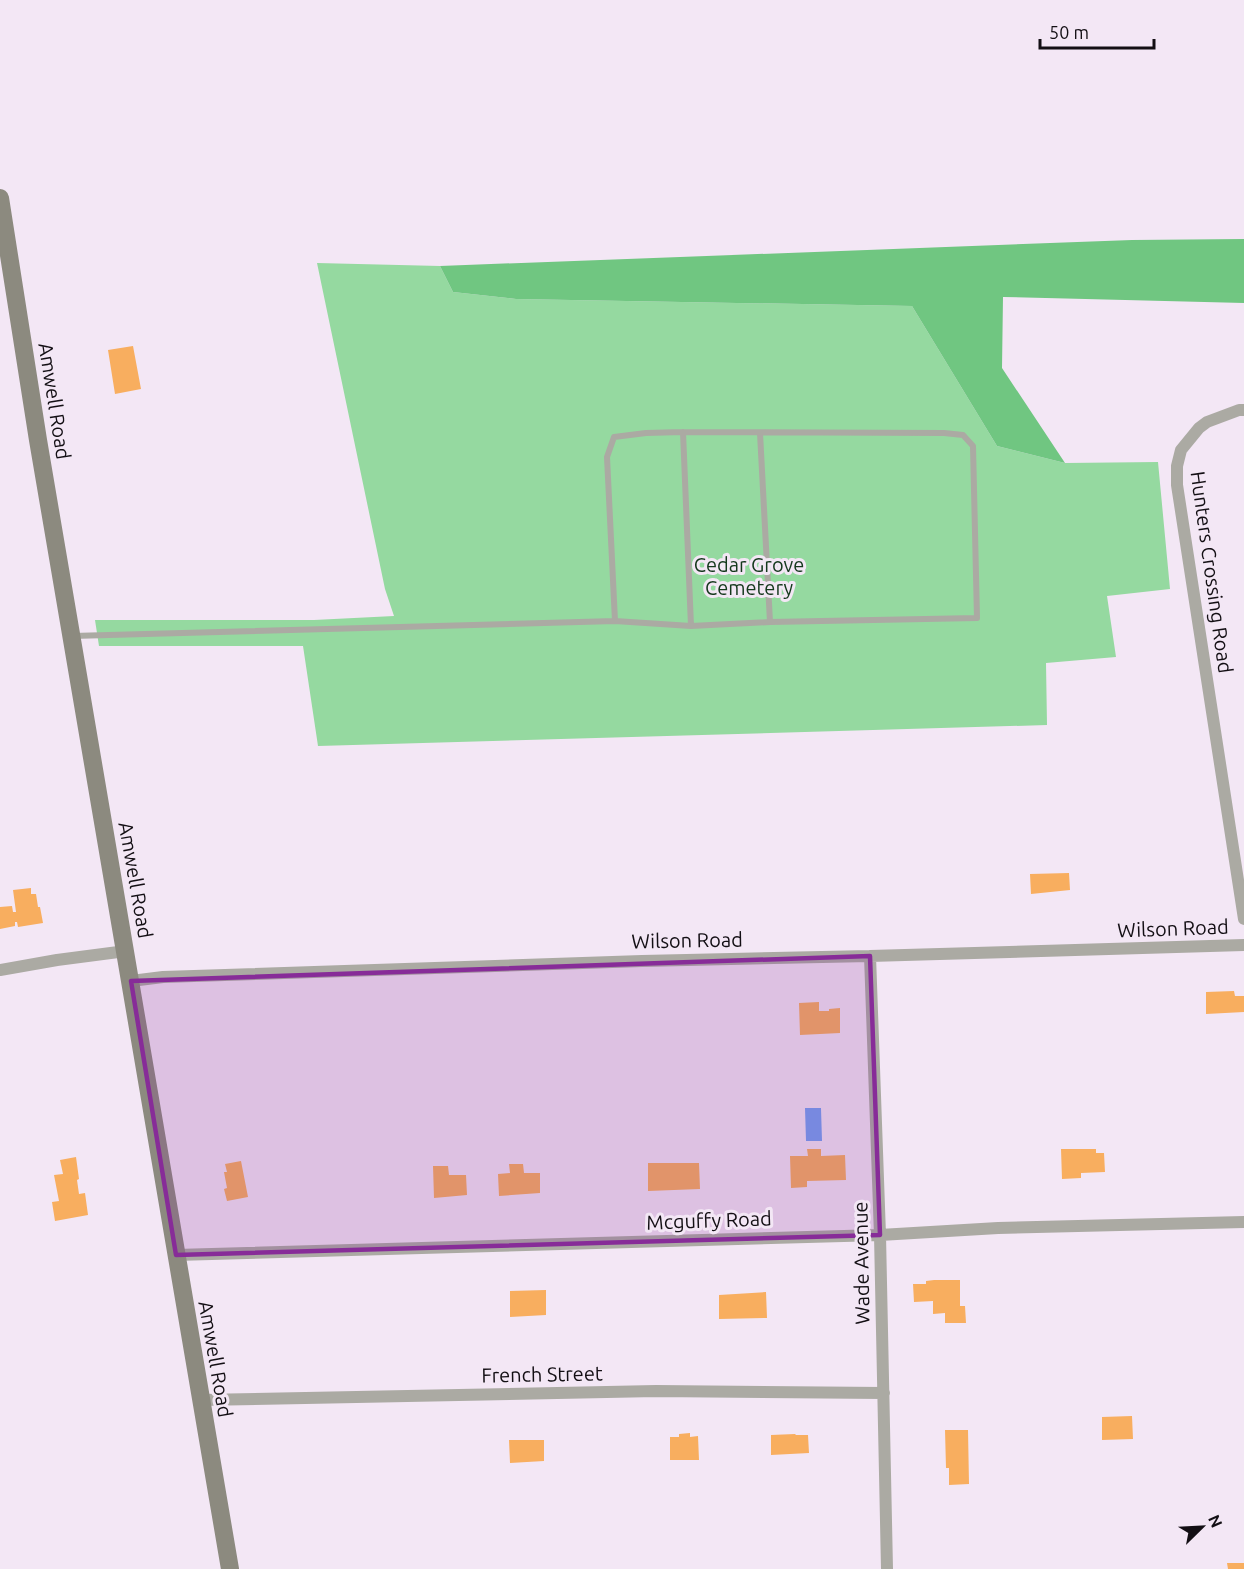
<svg xmlns="http://www.w3.org/2000/svg" width="1244" height="1569" font-family="Ubuntu,sans-serif">
	<rect width="100%" height="100%" fill="#f3e7f5"/>
	<path fill="#95d9a0" d="M317 263 440 266 453 292 516 299 912 306 997 446 1065 463 1158 462 1170 589 1107 596 1116 657 1046 663 1047 725 318 746 303 646H99L95 620H314L394 616 385 589Z"/>
	<path fill="#70c681" d="M1244 239V303L1003 297 1002 368 1065 463 997 446 912 306 516 299 453 292 440 266 1132 240Z"/>
	<path fill="#75a1f3" d="M805 1108H821L822 1141H806Z"/>
	<path fill="#f8ae5f" d="M133 346 141 389 115 394 108 350Z
		M1069 873 1070 890 1031 894 1030 874Z
		M31 888V894H36L38 907H40L43 923 18 927 17 922H15V926L0 929V907L12 906 13 912H16L13 890Z
		M1234 991 1235 996H1244V1012L1206 1014V992Z
		M819 1002V1011H829V1009L840 1008V1033L800 1035 799 1003Z
		M807 1149H821V1156L845 1155 846 1180 807 1181V1187L791 1188 790 1156H808Z
		M1061 1149H1096V1153H1104L1105 1172 1081 1173V1178L1062 1179Z
		M76 1157 79 1179 77 1180 79 1194 85 1193 88 1215 55 1221 52 1202 59 1201 54 1175 63 1174 60 1160Z
		M241 1161 248 1197 227 1201 224 1189 227 1188 224 1172H227L225 1164Z
		M648 1163H699L700 1189 648 1191Z
		M509 1164H523L524 1173H540V1193L499 1196 498 1174 510 1173Z
		M433 1166H448L449 1175H466L467 1195 434 1198Z
		M934 1280H960V1306H965L966 1323H945V1313L933 1314V1301L914 1302 913 1284H926V1281Z
		M546 1290V1315L510 1317V1291Z
		M766 1292 767 1318 719 1319V1295Z
		M1132 1416 1133 1439 1102 1440V1417Z
		M945 1430H968L969 1484 949 1485V1468H946Z
		M690 1433V1437L698 1436 699 1460H670V1437H679V1434Z
		M795 1434 796 1435H808L809 1453 771 1455V1435Z
		M509 1440H544V1461L510 1463Z
		M1227 1563H1244V1569H1228Z"/>
	<g fill="none" stroke-linecap="round" stroke-linejoin="round">
		<path stroke="#abaaa3" stroke-width="6" d="M683 432 691 626
			M760 433 770 622
			M72 636 615 621 691 626 770 622 977 618 973 446 963 435 944 433 683 432 646 433 614 437 607 457 615 621"/>
		<path stroke="#abaaa3" stroke-width="12" d="M1244 410H1239L1207 422 1199 428 1181 450 1177 466V485L1244 919
			M870 956 880 1235 887 1569
			M0 970 57 960 126 951
			M131 981 163 977 642 961 870 956 1244 945
			M176 1255 880 1235 998 1228 1244 1222
			M200 1400 656 1391 884 1393"/>
		<path stroke="#8c8a7f" stroke-width="18" d="M0 198 38 440 230 1569"/>
	</g>
	<path fill="#872c98" fill-opacity="0.2" stroke="#872c98" stroke-width="4.5" stroke-linejoin="round" d="M870 956 880 1235 176 1255 131 981Z"/>
	<g text-anchor="middle" dominant-baseline="central" stroke-width="6" stroke-linejoin="round" paint-order="stroke">
		<g font-size="20" fill="#130f14" stroke="#f3e7f5">
			<text transform="translate(55 401) rotate(81)">Amwell Road</text>
			<text transform="translate(1212 572) rotate(82)">Hunters Crossing Road</text>
			<text transform="translate(136 880) rotate(80)">Amwell Road</text>
			<text transform="translate(1173 928) rotate(-2)">Wilson Road</text>
			<text transform="translate(687 940) rotate(-1)">Wilson Road</text>
			<text transform="translate(709 1220) rotate(-2)">Mcguffy Road</text>
			<text transform="translate(861 1263) rotate(-91)">Wade Avenue</text>
			<text transform="translate(216 1359) rotate(80)">Amwell Road</text>
			<text transform="translate(542 1374) rotate(-1)">French Street</text>
		</g>
		<g font-size="20" fill="#14381c" stroke="#f3e7f5">
			<text x="749" y="564">Cedar Grove<tspan x="749" dy="23">Cemetery</tspan></text>
		</g>
	</g>
	<g transform="translate(1202 1527) rotate(66)" stroke="#f3e7f5" stroke-width="4.5" paint-order="stroke">
	<path d="M0-4.5L10 22L0 15L-10 22Z" fill="#130f14"/>
	<text y="-9" font-size="16" font-weight="bold" text-anchor="middle" fill="#130f14">N</text>
	</g>
	<path d="M1040 39v9h114v-9" fill="none" stroke="#130f14" stroke-width="3"/>
	<text x="1049" y="39" font-size="18" fill="#130f14" stroke="#f3e7f5" stroke-width="4.5" paint-order="stroke">50 m</text>
</svg>
